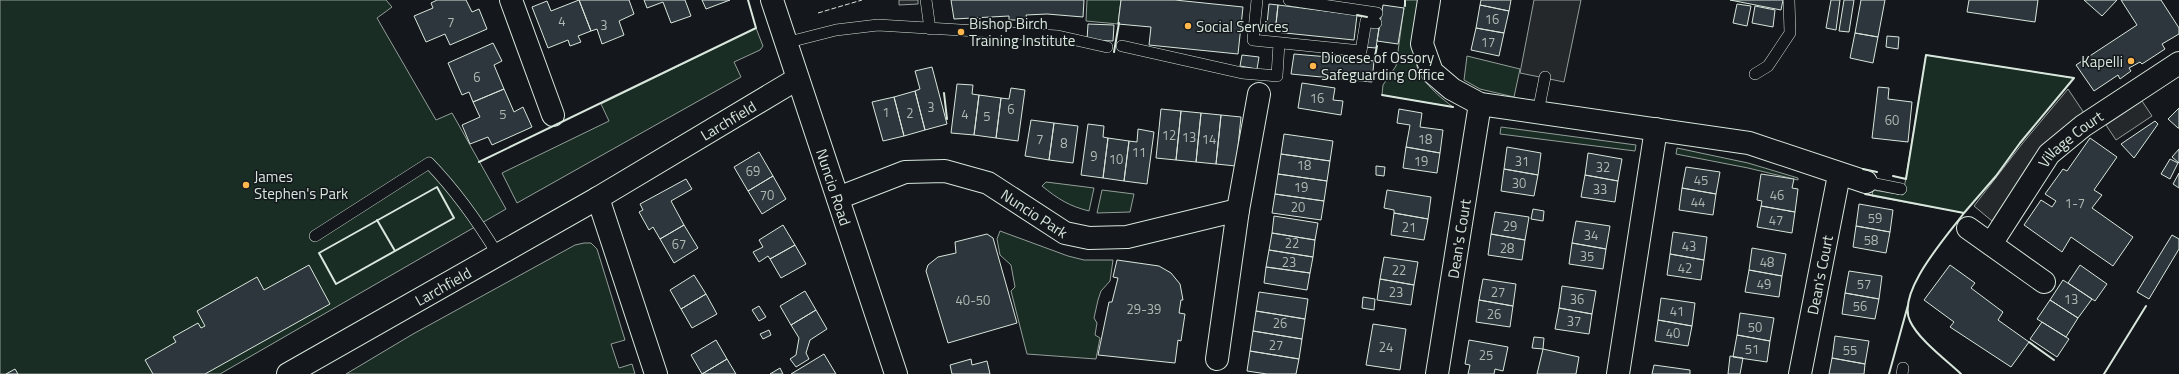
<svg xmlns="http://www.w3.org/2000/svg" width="2179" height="374" font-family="'Titillium Web',sans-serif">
	<rect width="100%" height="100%" fill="#14181c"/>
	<path fill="#1a2d24" stroke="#939e99" d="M0 0H386L392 7 377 18 436 120 452 113 506 209 220 374H0Z
		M1087 0H1121L1118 24 1086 21Z
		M1405 0H1420C1413 56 1404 70 1453 107L1382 95 1383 85 1396 66Z
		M756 28 763 46 760 50 734 62 741 77 517 203 502 173 609 121 601 104Z
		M1926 55 2074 78 2020 143 1996 176 1964 213 1872 196 1873 190 1903 195Z
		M1467 56 1520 69 1514 97 1480 89 1464 80Z
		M1501 127 1636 145 1635 151 1500 134Z
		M1677 148 1748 163 1798 178V180L1748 168 1676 154Z
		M1046 182 1094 188 1089 211C1069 206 1058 199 1042 186Z
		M1102 190 1134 194 1130 212 1097 213Z
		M1000 231 1068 256 1084 260H1113L1110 281 1101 291 1098 300 1094 318 1097 323 1095 335 1100 338 1096 359 1027 354 1011 291 1015 287 1011 265 1000 255 997 239Z
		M584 243H591L597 249 625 340 611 344 619 368 632 364 635 374H346L413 334 575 245Z"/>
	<path fill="#24282b" stroke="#939e99" d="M899 0H918V4L899 5Z
		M1534 0H1581L1564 82 1520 73Z
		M2068 89 2084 113 2037 154 1992 221 1974 206 2022 144Z
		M2142 101 2152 116 2116 140 2106 125Z"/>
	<path fill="#2c363c" stroke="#d8e6dc" d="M437 0H466L472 12 479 9 487 29 450 45 445 34 426 42 414 16 433 8 431 3Z
		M579 0H629L634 14 619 21 624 35 602 44 597 29 591 31Z
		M579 0 591 31 578 36 581 42 570 46 568 40 548 48 532 7 547 1 551 11Z
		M644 0H685L691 16 671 23 663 2 647 8Z
		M702 0H730L706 9Z
		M951 0H1084L1083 17 1047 14 1026 15 1027 20H1009V16L954 19Z
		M1121 0H1175L1243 7 1238 54 1149 45 1151 27 1118 24Z
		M1481 0H1511L1509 11 1480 5Z
		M1730 0H1783L1781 10Z
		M1831 0H1840L1836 30 1826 28Z
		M1844 0H1854L1849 32 1839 31Z
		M1861 0H1885L1878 37 1855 33Z
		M1969 0H2038L2035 22 1967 12Z
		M2084 0H2117L2102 16Z
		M2121 0H2161L2179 28V34L2162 44 2165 49 2142 64 2140 62 2129 68 2131 71 2120 79 2118 75 2094 91 2076 65 2137 25Z
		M1269 4 1278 5 1276 25 1267 24Z
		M1737 4 1751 6 1747 26 1733 23Z
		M1278 5 1357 15 1354 40 1275 32Z
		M1383 5 1404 8 1398 44 1377 41Z
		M1480 5 1509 11 1504 33 1476 28Z
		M1755 6 1775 10 1773 27 1752 23Z
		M1088 24 1114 25 1113 41 1087 40Z
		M1367 27 1379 28 1376 48 1364 47Z
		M1476 28 1504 33 1499 56 1471 50Z
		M1855 33 1878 37 1873 63 1850 58Z
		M1887 36 1899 37 1898 49 1886 47Z
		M493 43 502 61 494 65 504 89 473 102 469 92 462 95 448 63Z
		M1294 54 1374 61 1372 82 1291 74Z
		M1242 55 1259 57 1257 69 1240 66Z
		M932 67 947 124 925 130 915 91 920 89 915 71Z
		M1302 83 1335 88 1333 100 1343 101 1341 115 1298 108Z
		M957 84 973 85 972 94 979 95 974 135 951 133Z
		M1878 87 1889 88 1888 99 1912 102 1908 142 1872 138Z
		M1011 88 1025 90 1018 141 996 138 1001 98 1009 99Z
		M504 89 514 112 523 107 532 127 492 145 488 137 470 144 462 125 480 117 473 102Z
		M915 91 925 130 904 136 894 97Z
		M979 95 1001 98 996 138 974 135Z
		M894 97 904 136 883 141 872 102Z
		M2179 108V128H2178L2168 119Z
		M1161 109 1181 111 1176 160 1156 158Z
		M1399 109 1422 113 1420 127 1443 130 1440 153 1406 147 1410 125 1397 123Z
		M1181 111 1201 113 1196 162 1176 160Z
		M1201 113 1221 115 1216 164 1196 162Z
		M1221 115 1241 117 1236 166 1216 164Z
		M1031 120 1054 123 1049 160 1025 156Z
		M2155 121 2158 124 2134 158 2121 144Z
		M1054 123 1078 126 1073 163 1049 160Z
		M1088 124 1104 126 1103 137 1108 138 1103 178 1081 175Z
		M1138 129 1154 132 1147 184 1124 181 1129 141 1137 142Z
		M1284 134 1333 141 1330 161 1281 154Z
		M1108 138 1129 141 1124 181 1103 178Z
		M2090 138 2117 157 2094 190 2102 195 2092 208 2133 237 2113 266 2071 237 2062 252 2024 225 2041 200 2052 207 2056 201 2045 194 2063 169 2067 171Z
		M1406 147 1440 153 1437 173 1403 168Z
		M1507 147 1541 153 1538 175 1504 169Z
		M2179 149V163L2172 157Z
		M759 152 773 176 748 191 734 167Z
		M1588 153 1622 159 1618 181 1585 175Z
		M1281 154 1330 161 1327 181 1278 174Z
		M2170 159 2178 163 2170 179 2161 174Z
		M1376 166 1385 167 1384 176 1376 175Z
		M1686 167 1720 172 1716 194 1682 188Z
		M1504 169 1538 175 1534 196 1501 191Z
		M2179 173V188L2173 184Z
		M1278 174 1327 181 1324 201 1275 194Z
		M1761 174 1794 179 1792 188 1798 189 1795 212 1761 206 1762 201 1757 200Z
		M1585 175 1618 181 1615 202 1581 197Z
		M773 176 786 199 762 214 748 191Z
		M686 179 692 189 671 201 684 225 660 239 653 227 649 230 639 212 643 210 640 204Z
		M1682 188 1716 194 1713 215 1679 210Z
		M1387 190 1431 197 1428 219 1394 213V210L1384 208Z
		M1275 194 1324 201 1321 220 1272 213Z
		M1859 204 1893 210 1890 232 1856 226Z
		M1761 206 1795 212 1792 233 1757 227Z
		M1533 209 1544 211 1543 221 1531 219Z
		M1495 212 1529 217 1525 240 1491 234Z
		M1394 213 1428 219 1424 240 1391 235Z
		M1274 216 1318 223 1315 240 1272 233Z
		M1576 221 1610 226 1606 249 1572 243Z
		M684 225 698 248 674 263 660 239Z
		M783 225 795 245 770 259 768 256 759 262 753 252 763 247 759 240Z
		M1856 226 1890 232 1886 253 1853 247Z
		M1673 232 1707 237 1704 260 1670 254Z
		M1272 233 1315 240 1313 257 1269 250Z
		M987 234 993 238 1017 323 948 343 926 271 928 265 938 257 956 253 955 242Z
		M1491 234 1525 240 1522 260 1488 255Z
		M2172 235 2179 239V249L2149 299 2137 292Z
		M1572 243 1606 249 1603 269 1569 264Z
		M795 245 806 264 781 278 770 259Z
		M1752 248 1786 254 1782 276 1749 270Z
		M1269 250 1313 257 1310 273 1266 267Z
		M1670 254 1704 260 1701 280 1667 275Z
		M1384 257 1418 262 1414 285 1380 279Z
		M1117 260 1159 266 1171 273 1180 284 1183 300H1181L1179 313 1185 314 1181 341 1178 340 1175 363 1098 355 1109 302H1112L1118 278 1113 277Z
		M309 265 330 304 205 374H153L145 360 176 342 173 337 198 323 201 328 205 326 197 311 257 277 264 290Z
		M1950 265 1975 283 1971 288 2003 312 1998 320 2029 342 2011 367 1950 327 1954 322 1924 300Z
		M2080 265 2107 284 2095 301 2068 283Z
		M1266 267 1310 273 1307 290 1264 283Z
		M1749 270 1782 276 1779 297 1745 292Z
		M1849 271 1882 276 1879 299 1845 293Z
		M694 275 706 294 681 309 670 290Z
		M1380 279 1414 285 1411 305 1377 300Z
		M1483 279 1516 284 1513 306 1479 300Z
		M2063 280 2092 299 2078 318 2050 300Z
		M1562 286 1596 291 1592 314 1559 308Z
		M805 291 816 310 791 325 780 306Z
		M1259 292 1308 299 1305 319 1256 311Z
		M1845 293 1879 299 1875 319 1842 314Z
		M706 294 717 314 692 328 681 309Z
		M1363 297 1375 299 1374 310 1362 308Z
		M1661 298 1695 303 1692 326 1658 320Z
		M1479 300 1513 306 1510 327 1476 322Z
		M2050 300 2078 318 2066 337 2037 319Z
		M759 306 766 317 759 321 752 310Z
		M1559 308 1592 314 1589 334 1555 329Z
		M816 310 827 329 810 340 806 353 809 359 796 367 790 359 796 355 799 338 791 325Z
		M1256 311 1305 319 1302 339 1253 331Z
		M1740 313 1774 318 1770 341 1737 335Z
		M1658 320 1692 326 1688 346 1655 341Z
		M2042 322 2069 339 2057 357 2030 339Z
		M1373 324 1406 329 1400 370 1366 365Z
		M769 330 771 335 763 339 760 334Z
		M1253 331 1302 339 1299 359 1250 351Z
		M1737 335 1770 341 1767 362 1733 357Z
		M1835 336 1869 341 1865 364 1832 358Z
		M1534 337 1544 338 1543 349 1532 348Z
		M716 340 727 359 702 374 691 355Z
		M1469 340 1508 347 1503 371 1495 369 1494 374H1468L1470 365 1465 364Z
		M1543 349 1579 357 1576 374H1537Z
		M1250 351 1299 359 1296 374H1267L1247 371Z
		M824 354 836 374H791Z
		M1730 356 1743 358 1740 374H1728Z
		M1832 358 1865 364 1864 374H1829Z
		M727 359 736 374H702Z
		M971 359 972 365 987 361 990 374H952L950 365Z
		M1654 365 1690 370V374H1652Z
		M780 368 783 374H770Z
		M15 369 18 374H6Z"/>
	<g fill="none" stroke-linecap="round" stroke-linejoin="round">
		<defs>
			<path id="lane" d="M926 0 930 29
				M1257 0 1253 40 1361 51 1366 21 1376 23
				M1289 0 1377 13
				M785 43 836 30 878 25 1058 36 1107 47
				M1122 46 1242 73 1277 76 1279 43
				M1755 74 1768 66 1790 33 1789 0
				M1538 112 1545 77
				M1866 182 1901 189
				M315 236 429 163C456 191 478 222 498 255
				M1902 374 1903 368"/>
			<g id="street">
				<path d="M511 0 553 115"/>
				<path d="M1429 0 1422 44 1432 72 1452 89 1480 104 1749 143 1866 182"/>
				<path d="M598 198 656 374"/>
				<path id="s1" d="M838 198 905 172 945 171 988 183 1065 233 1089 238 1127 237 1238 210 1217 359"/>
				<path d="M1238 210 1259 94"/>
				<path d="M1968 228 2044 282"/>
				<path id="s2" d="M1991 244 2049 154 2083 126 2179 63"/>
				<path id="s3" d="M288 374 598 198 797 79"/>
				<path id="s4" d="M1437 374 1480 104"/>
				<path d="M1618 374 1656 129"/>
				<path id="s5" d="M1800 374 1839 175"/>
			</g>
			<g id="secondary">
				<path id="s6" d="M772 0 896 374"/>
			</g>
		</defs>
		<use href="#lane" stroke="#d8e6dc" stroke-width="12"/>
		<use href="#street" stroke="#d8e6dc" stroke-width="24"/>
		<use href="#secondary" stroke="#d8e6dc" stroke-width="24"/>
		<use href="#lane" stroke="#14181c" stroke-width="11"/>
		<use href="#street" stroke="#14181c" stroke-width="22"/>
		<use href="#secondary" stroke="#14181c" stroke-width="22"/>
		<path stroke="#d8e6dc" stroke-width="1" stroke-dasharray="5 2" stroke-linecap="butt" d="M818 13 862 0"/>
		<path stroke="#d8e6dc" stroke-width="2" d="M1405 6V0
			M1357 15 1367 17
			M1114 52 1119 23
			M1374 61 1377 46
			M944 93 947 119
			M1382 95 1453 107
			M479 162 756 28 748 0
			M1863 169 1877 172
			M437 187 454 218 336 284 319 253Z
			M1865 194 1964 213 1996 176 2020 143 2074 78 1926 55 1906 179 1893 176
			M377 220 395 251
			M2029 342 2054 360
			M1889 374 1908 305
			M1961 374C1946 360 1918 339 1910 321 1896 292 1947 236 1964 213
			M2104 374 2146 306"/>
	</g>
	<g fill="#ffb74d" stroke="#14181c" stroke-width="1.5">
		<circle cx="1188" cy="26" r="4"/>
		<circle cx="961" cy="32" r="4"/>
		<circle cx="2131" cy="61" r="4"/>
		<circle cx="1313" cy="66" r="4"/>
		<circle cx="246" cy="185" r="4"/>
	</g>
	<g text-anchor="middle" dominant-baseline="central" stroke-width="3" stroke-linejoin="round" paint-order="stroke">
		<g font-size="13" fill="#adbab4">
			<text x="1492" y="19">16</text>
			<text x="562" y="21">4</text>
			<text x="451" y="22">7</text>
			<text x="604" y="25">3</text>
			<text x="1488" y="42">17</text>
			<text x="477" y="77">6</text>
			<text x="1317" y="98">16</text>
			<text x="931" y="107">3</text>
			<text x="1011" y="109">6</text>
			<text x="886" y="112">1</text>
			<text x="910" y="113">2</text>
			<text x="503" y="114">5</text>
			<text x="965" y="114">4</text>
			<text x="987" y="116">5</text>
			<text x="1892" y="120">60</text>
			<text x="1169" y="135">12</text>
			<text x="1189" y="137">13</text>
			<text x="1040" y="139">7</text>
			<text x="1209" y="139">14</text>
			<text x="1425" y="139">18</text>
			<text x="1064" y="143">8</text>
			<text x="1139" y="152">11</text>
			<text x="1094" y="156">9</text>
			<text x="1116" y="159">10</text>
			<text x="1421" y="161">19</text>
			<text x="1522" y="161">31</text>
			<text x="1304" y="165">18</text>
			<text x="1603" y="167">32</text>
			<text x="753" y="171">69</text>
			<text x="1701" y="180">45</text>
			<text x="1519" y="183">30</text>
			<text x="1301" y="187">19</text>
			<text x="1600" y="189">33</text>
			<text x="767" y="195">70</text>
			<text x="1777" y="195">46</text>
			<text x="1698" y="202">44</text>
			<text x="2075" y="203">1-7</text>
			<text x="1298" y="207">20</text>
			<text x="1875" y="218">59</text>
			<text x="1776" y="220">47</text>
			<text x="1510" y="226">29</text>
			<text x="1409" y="227">21</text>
			<text x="1591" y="235">34</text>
			<text x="1871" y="240">58</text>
			<text x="1292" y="243">22</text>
			<text x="679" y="244">67</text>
			<text x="1689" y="246">43</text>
			<text x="1507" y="248">28</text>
			<text x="1587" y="256">35</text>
			<text x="1289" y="262">23</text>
			<text x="1767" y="262">48</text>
			<text x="1685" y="268">42</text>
			<text x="1399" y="270">22</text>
			<text x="1764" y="284">49</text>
			<text x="1864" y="284">57</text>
			<text x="1396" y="292">23</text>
			<text x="1498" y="292">27</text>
			<text x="1577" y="299">36</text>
			<text x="2071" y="299">13</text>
			<text x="973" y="300">40-50</text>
			<text x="1860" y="306">56</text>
			<text x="1144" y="309">29-39</text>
			<text x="1677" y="311">41</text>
			<text x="1494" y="314">26</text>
			<text x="1574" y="321">37</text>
			<text x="1280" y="323">26</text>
			<text x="1755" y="327">50</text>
			<text x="1673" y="333">40</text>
			<text x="1276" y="345">27</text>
			<text x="1386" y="347">24</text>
			<text x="1752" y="349">51</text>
			<text x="1850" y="350">55</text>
			<text x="1486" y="355">25</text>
		</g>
		<g font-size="15" fill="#d8e6dc" stroke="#14181c" text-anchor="start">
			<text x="969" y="23">Bishop Birch<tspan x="969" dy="17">Training Institute</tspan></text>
			<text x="1196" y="26">Social Services</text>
			<text x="1321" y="57">Diocese of Ossory<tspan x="1321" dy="17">Safeguarding Office</tspan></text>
			<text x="2123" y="61" text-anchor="end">Kapelli</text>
			<text x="254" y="176">James<tspan x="254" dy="17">Stephen's Park</tspan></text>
		</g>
		<g font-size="15" fill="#d8e6dc" stroke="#14181c">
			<text stroke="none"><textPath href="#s3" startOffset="508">Larchfield</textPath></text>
			<text stroke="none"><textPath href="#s2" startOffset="133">Village Court</textPath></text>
			<text stroke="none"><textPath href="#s6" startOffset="197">Nuncio Road</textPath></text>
			<text stroke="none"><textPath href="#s1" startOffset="212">Nuncio Park</textPath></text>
			<text stroke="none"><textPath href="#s4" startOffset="137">Dean's Court</textPath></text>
			<text stroke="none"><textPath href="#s5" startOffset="101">Dean's Court</textPath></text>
			<text stroke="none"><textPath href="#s3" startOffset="178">Larchfield</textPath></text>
		</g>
	</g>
</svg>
